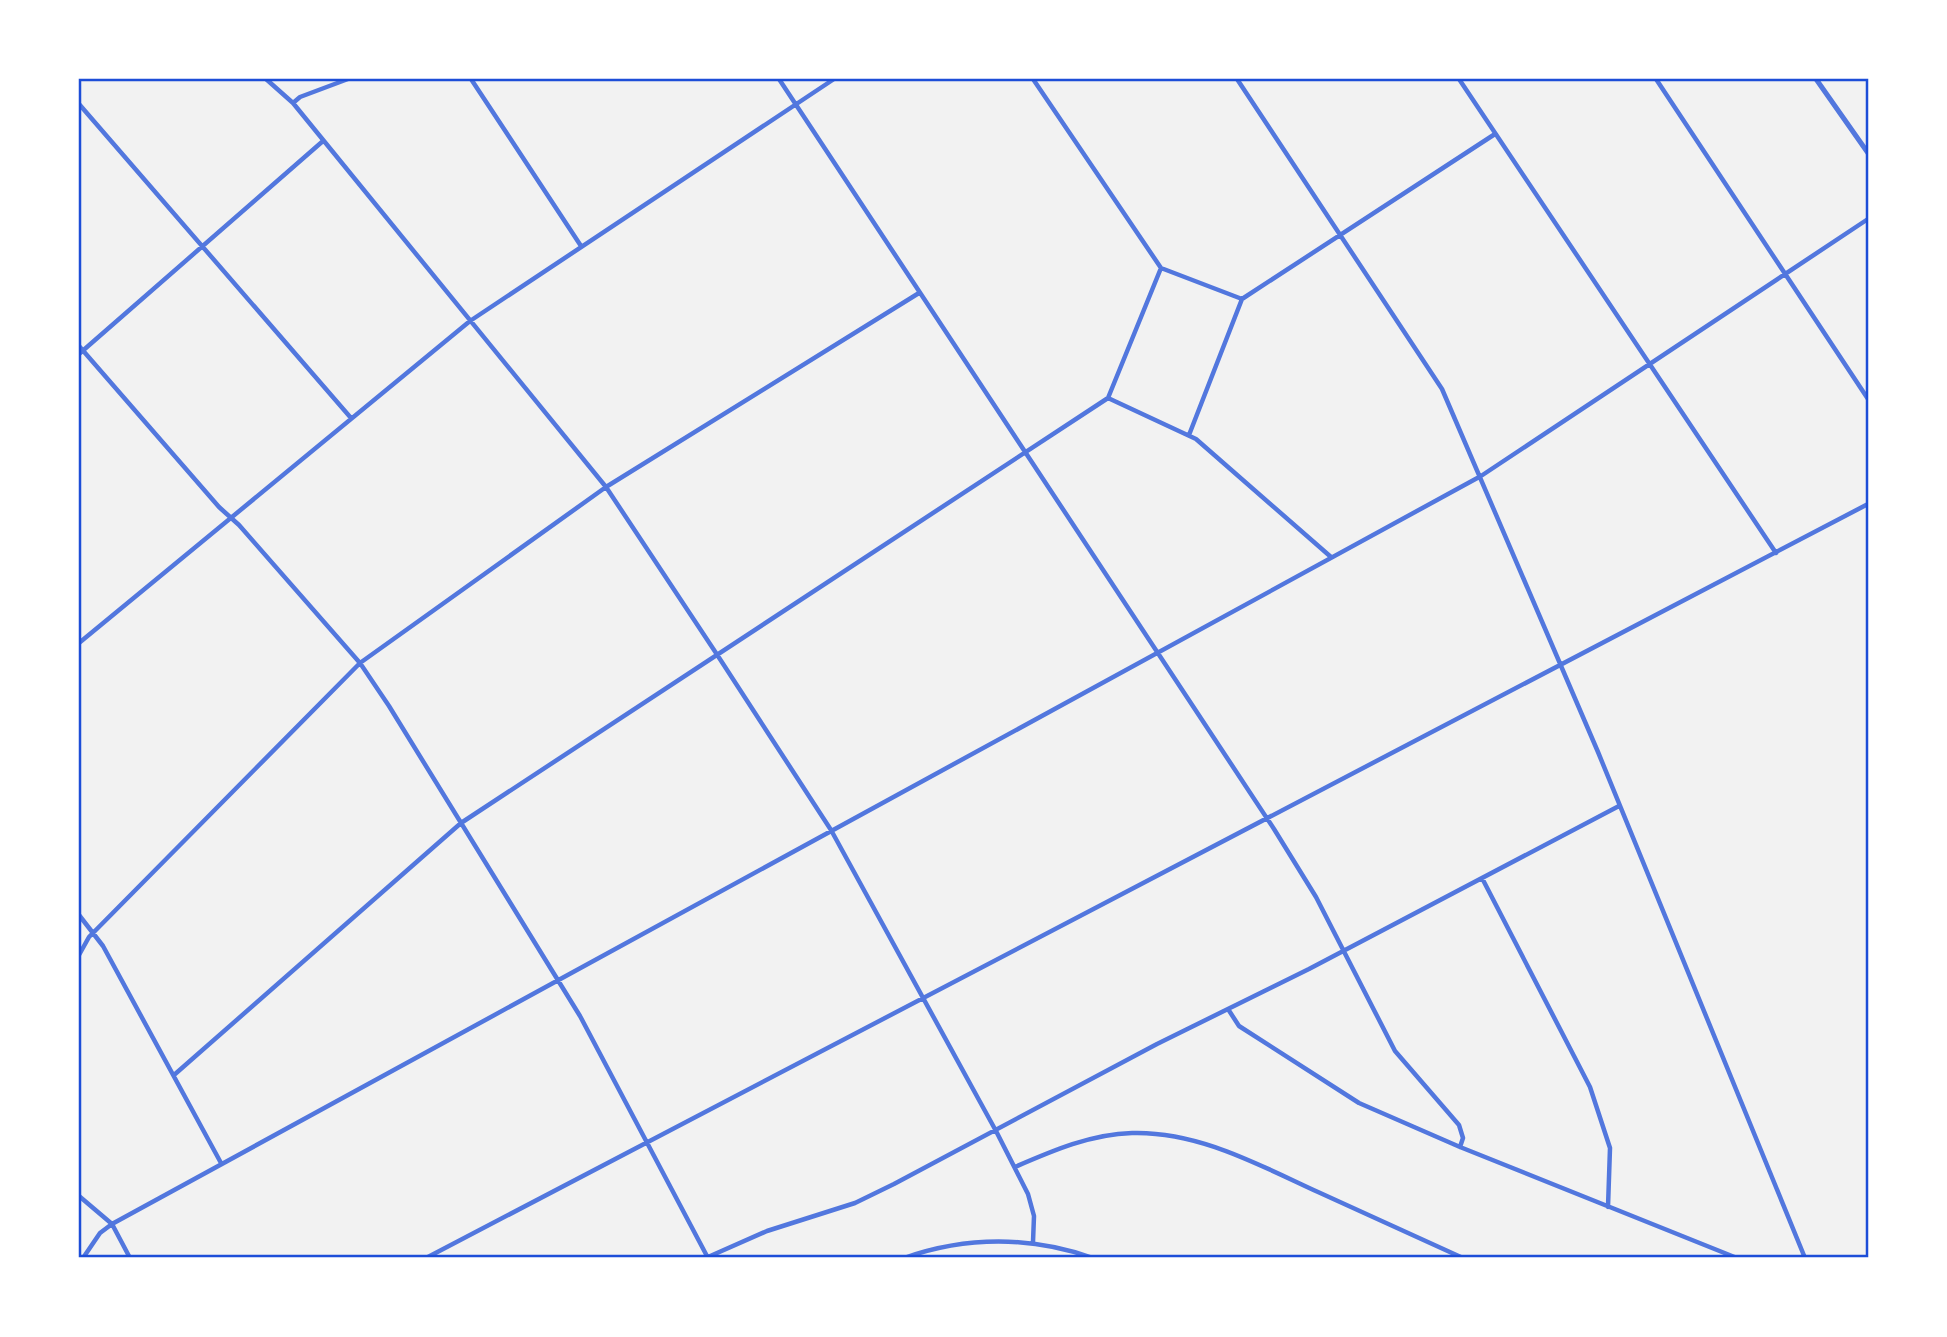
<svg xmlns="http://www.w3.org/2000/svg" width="1947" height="1337" font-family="Quicksand,sans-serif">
	<rect width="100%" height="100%" fill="#f2f2f2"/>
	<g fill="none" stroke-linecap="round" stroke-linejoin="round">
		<path stroke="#5277de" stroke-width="4.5" d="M266 79 293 103 606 487 716 653 831 830 996 1131 1028 1194 1034 1216 1033 1242
			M471 79 581 246
			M779 79 1274 829 1316 897 1395 1051 1459 1125 1463 1138 1460 1147
			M1033 79 1161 268
			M1237 79 1442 389 1598 752 1805 1258
			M1459 79 1776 553
			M1656 79 1868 399
			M293 103 300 97 348 79
			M79 104 351 418
			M1161 268 1242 299 1189 435
			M1242 299 1495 134
			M79 346 219 507 239 525 360 663 389 706 580 1016 708 1258
			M79 354 323 141
			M1108 398 1196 439 1331 557
			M1108 398 1161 268
			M79 643 470 321 834 79
			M1482 878 1590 1087 1610 1148 1608 1207
			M79 915 103 946 221 1163
			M79 955 89 937 360 663 606 487 919 293
			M1228 1009 1239 1026 1359 1103 1460 1147 1737 1258
			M174 1075 461 823 1108 398
			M1015 1167C1052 1151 1091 1134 1132 1133 1198 1131 1259 1165 1318 1192 1366 1214 1415 1236 1463 1258
			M79 1196 112 1224 130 1258
			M708 1257 767 1231 855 1203 894 1184 1157 1044 1309 969 1619 806
			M83 1258 100 1233 112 1224 1481 476 1868 219
			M426 1258 1868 504
			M904 1258C966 1236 1031 1236 1093 1258"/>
		<path stroke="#5277de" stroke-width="5" d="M1816 79 1868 153"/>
	</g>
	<rect width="1947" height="1337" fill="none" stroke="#ffffff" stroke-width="161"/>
	<rect x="80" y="80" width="1787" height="1176" fill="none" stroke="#1d4ed8" stroke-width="2.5"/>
</svg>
